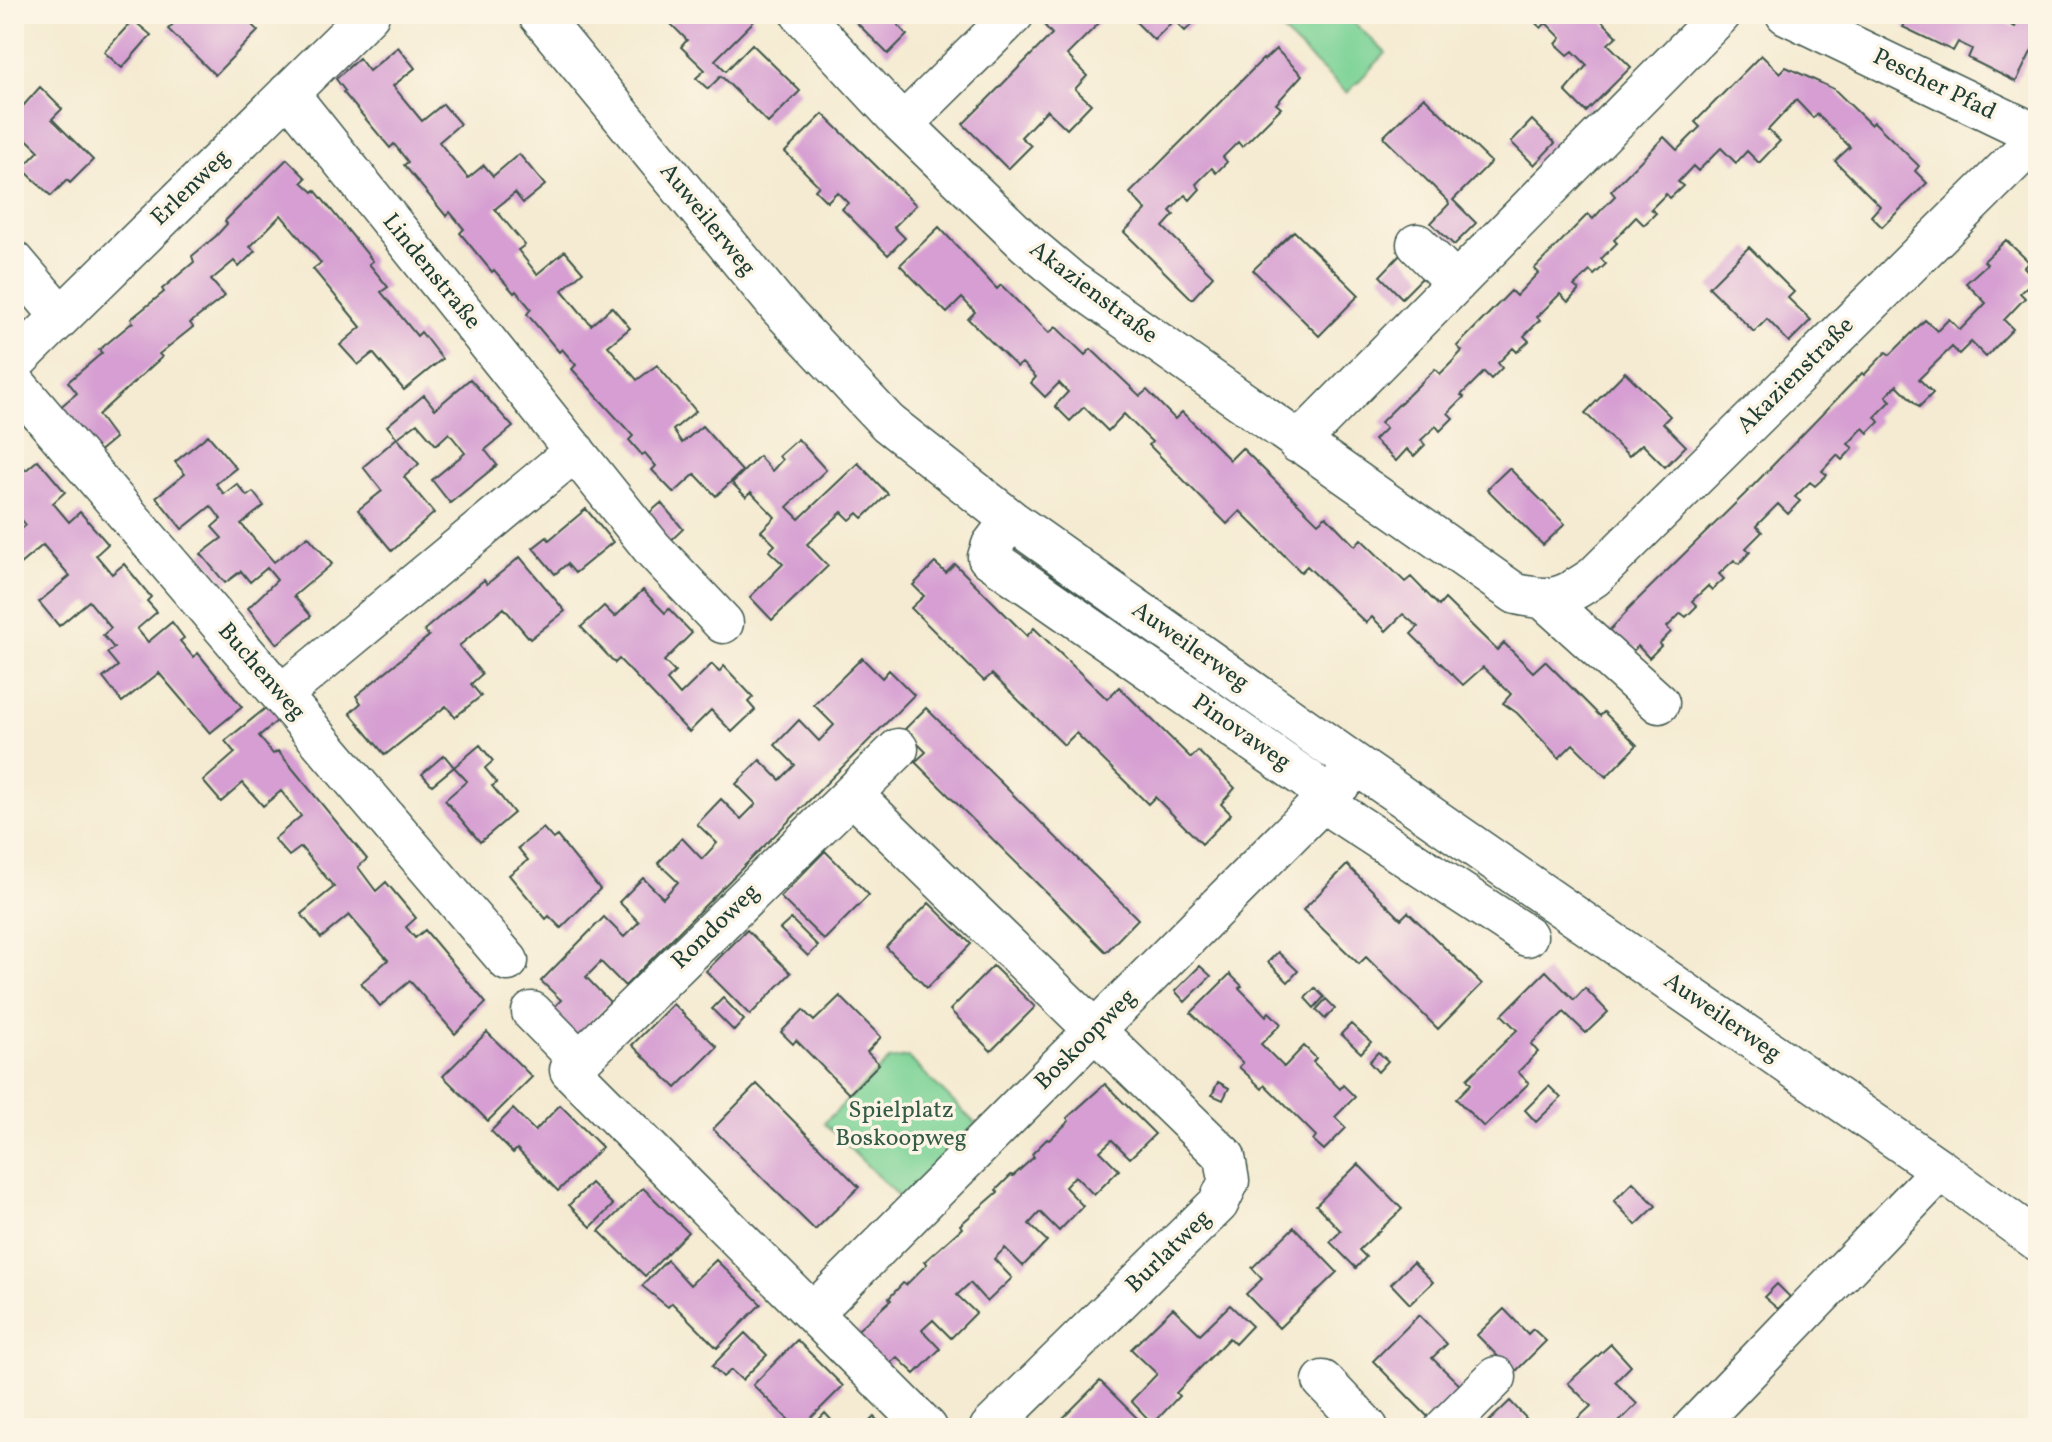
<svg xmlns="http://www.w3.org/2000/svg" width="2052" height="1442" font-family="Vollkorn,serif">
	<rect width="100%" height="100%" fill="#fcf5e5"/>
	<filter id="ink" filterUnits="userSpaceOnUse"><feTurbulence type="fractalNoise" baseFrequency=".0125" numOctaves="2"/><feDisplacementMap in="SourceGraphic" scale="16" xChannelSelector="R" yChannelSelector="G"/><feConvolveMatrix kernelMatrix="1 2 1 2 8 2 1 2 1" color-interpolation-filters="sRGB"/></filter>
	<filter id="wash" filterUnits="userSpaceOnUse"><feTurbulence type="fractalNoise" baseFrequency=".006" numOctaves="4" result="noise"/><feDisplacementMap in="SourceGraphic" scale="32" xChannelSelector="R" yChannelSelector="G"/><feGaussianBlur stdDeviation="1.8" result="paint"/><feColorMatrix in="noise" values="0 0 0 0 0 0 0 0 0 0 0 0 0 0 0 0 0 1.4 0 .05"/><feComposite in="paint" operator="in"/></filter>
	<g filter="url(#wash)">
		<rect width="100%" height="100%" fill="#f5ebd2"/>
		<path fill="#7dd397" stroke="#4e8866" stroke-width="2" d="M1264 14H1345L1386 53 1347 93Z
			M908 1057 976 1124 902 1200 824 1123 889 1060Z"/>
		<g id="blocks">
			<path fill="#d69ed2" d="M183 14H241L258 31 215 75 168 29Z
				M661 14H750L754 21 715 60 726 71 752 44 800 91 768 123 721 76 708 89 696 78 705 70 681 47 687 40Z
				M848 14H910L898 25 907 35 888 54Z
				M1056 14H1108L1067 55 1087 76 1075 89 1091 104 1067 129 1047 110 1021 137 1031 146 1008 169 963 124 1052 34 1045 26Z
				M1128 14H1202L1185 31 1174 20 1154 40Z
				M1526 14H1595L1617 36 1608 44 1631 67 1586 112 1565 91 1587 65 1573 51 1568 55 1556 44 1561 38 1546 23 1541 28Z
				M1900 14H1988L2015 27 2021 14H2038V38L2016 82 1968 58 1972 49 1958 42 1953 51 1903 27 1908 18Z
				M133 20 151 35 122 68 104 52Z
				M398 47 415 68 393 86 422 121 443 104 460 124 439 142 468 178 484 165 493 176 519 154 545 185 523 203 515 193 495 209 525 245 518 250 537 274 565 251 583 272 562 290 591 325 612 307 630 328 608 346 637 380 657 365 696 411 673 430 682 443 702 426 742 471 716 496 695 474 674 493 652 470 656 466 645 453 642 455 629 440 633 436 572 369 576 365 562 349 559 352 527 314 531 309 516 291 514 293 494 270 492 272 460 233 464 229 450 212 446 216 404 165 408 162 394 144 390 148 343 92 345 91 336 79 359 58 369 71Z
				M1276 49 1302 75 1276 104 1281 108 1242 147 1238 142 1223 157 1227 162 1216 173 1212 168 1196 184 1200 189 1190 200 1185 195 1170 211 1174 215 1163 227 1213 276 1192 299 1124 232 1146 210 1130 193 1263 59 1264 60Z
				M1761 55 1780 73 1786 67 1834 89 1871 125 1874 122 1919 166 1915 171 1927 183 1882 227 1871 216 1880 206 1835 161 1850 147 1817 114 1813 118 1796 100 1768 130 1780 141 1759 163 1747 151 1736 163 1721 148 1698 171 1693 166 1678 182 1683 186 1670 198 1666 194 1651 209 1656 213 1644 225 1636 217 1614 240 1617 243 1601 259 1606 264 1594 275 1590 271 1574 286 1579 290 1568 302 1560 294 1537 317 1540 320 1524 336 1529 341 1517 352 1513 348 1498 363 1502 368 1491 379 1484 372 1461 395 1464 397 1448 413 1453 418 1440 431 1436 426 1421 440 1425 445 1414 456 1407 449 1396 461 1374 440 1386 428 1380 423 1435 369 1440 374 1451 363 1462 351 1457 346 1511 291 1516 296 1538 273 1534 269 1588 214 1593 219 1603 208 1615 196 1611 191 1664 137 1677 150 1700 127 1695 122Z
				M40 87 62 109 52 119 93 160 70 183 67 180 51 196 22 168 39 151 14 127V116Z
				M1424 97 1491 162 1453 200 1476 223 1454 245 1431 223 1449 204 1448 201 1383 137Z
				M823 114 916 205 894 227 905 238 888 255 842 209 848 203 837 192 827 202 815 190 819 186 785 152Z
				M1532 120 1555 143 1534 165 1511 142Z
				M287 159 306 178 302 182 313 192 315 190 373 261 369 264 388 287 381 292 417 336 421 332 442 359 404 390 373 353 358 365 340 345 361 327 313 269 321 263 281 215 250 247 255 251 239 267 234 261 211 280 225 296 190 323 193 327 159 354 162 357 98 415 115 438 91 458 53 413 77 393 68 382 102 353 99 350 133 322 131 319 164 292 162 289 194 262 192 256 216 236 227 224 225 221Z
				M939 227 997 289 1001 285 1049 333 1056 327 1085 355 1091 349 1140 396 1147 390 1175 419 1182 412 1230 460 1242 448 1318 523 1326 516 1355 546 1361 539 1405 582 1411 577 1439 606 1445 599 1497 650 1504 643 1533 672 1545 661 1600 716 1604 712 1637 745 1606 777 1573 744 1559 758 1517 713 1503 703 1511 694 1483 667 1463 685 1411 634 1418 627 1403 614 1386 631 1372 617 1366 623 1307 566 1301 572 1240 511 1227 524 1149 445 1152 442 1124 414 1108 431 1084 407 1070 421 1055 406 1068 392 1059 383 1045 397 1031 383 1036 377 1022 363 1017 367 968 319 975 312 962 298 947 313 900 265Z
				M1294 231 1359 295 1319 336 1253 270Z
				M2006 240 2029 262 2024 267 2035 279 2020 293 2025 298 2004 320 2013 329 1986 357 1971 342 1959 354 1952 347 1919 379 1933 393 1919 407 1897 385 1886 396 1891 401 1875 417 1879 422 1868 433 1863 428 1848 444 1853 448 1842 460 1837 455 1822 471 1827 475 1815 486 1810 482 1795 497 1800 501 1788 514 1778 504 1756 526 1762 532 1746 548 1750 552 1739 564 1734 560 1719 574 1724 579 1712 590 1708 586 1692 601 1697 606 1686 617 1681 613 1667 627 1671 632 1659 644 1661 646 1649 658 1638 646 1626 658 1604 636 1627 612 1626 611 1745 494 1862 373 1864 375 1886 352 1890 355 1925 320 1937 331 1949 319 1960 330 1986 303 1966 283 1987 264 1984 261Z
				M1749 247 1794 292 1788 298 1811 320 1789 342 1767 319 1754 332 1709 287Z
				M1401 254 1424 276 1402 298 1380 276Z
				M1625 372 1670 416 1663 423 1686 446 1665 467 1642 444 1629 456 1585 413Z
				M470 379 513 427 485 450 497 465 450 503 432 480 465 453 449 433 436 445 417 423 397 438 387 426 424 395 435 409Z
				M208 435 236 468 216 484 224 494 237 484 247 496 253 492 264 506 241 524 274 562 308 536 332 564 294 596 311 616 277 644 248 608 277 580 267 568 250 582 241 571 225 583 201 554 222 538 212 527 221 519 211 506 182 529 156 497 185 474 175 462Z
				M397 438 419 464 404 477 434 513 392 551 358 510 382 491 363 467Z
				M798 439 826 470 787 507 799 519 858 463 888 494 863 518 858 513 850 520 842 512 807 544 828 566 772 620 750 597 783 564 769 551 775 545 761 531 775 517 751 492 746 497 732 483 759 456 772 471 782 460 779 456Z
				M14 456 26 470 38 460 65 492 53 503 69 522 80 512 108 544 96 555 112 574 124 564 151 597 147 601 157 612 137 629 148 642 172 622 184 638 180 641 193 657 198 653 242 707 210 733 159 673 122 702 103 678 118 666 107 653 114 648 103 635 111 628 89 601 59 626 39 602 70 576 43 545 14 569V535L26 525 14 510Z
				M1509 468 1565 524 1543 545 1487 489Z
				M661 503 683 529 664 547 641 520Z
				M586 509 613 542 575 573 567 564 555 574 533 548 547 537 549 540Z
				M520 557 565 611 530 639 504 608 459 646 482 674 471 684 481 696 455 717 446 706 385 755 350 713 361 703 356 696 429 636 424 630 450 608 484 580 487 584Z
				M935 563 946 573 955 564 1027 636 1034 628 1107 699 1119 687 1191 758 1198 751 1235 788 1221 804 1231 814 1202 844 1155 797 1148 804 1076 733 1064 745 992 674 984 681 911 608 924 596 913 585Z
				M643 590 665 613 669 609 692 633 664 661 675 672 667 680 680 695 712 664 719 672 724 666 753 697 748 702 755 710 732 732 711 710 689 732 619 659 615 663 581 627 604 606 615 617Z
				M862 658 882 678 889 670 914 695 625 986 601 962 586 977 610 1002 571 1041 546 1016 561 1000 541 981 604 917 624 937 639 922 619 902 643 878 663 898 678 882 658 863 682 838 702 859 717 843 697 824 721 799 741 819 756 804 736 784 760 760 780 780 795 765 775 745 799 720 819 741 834 725 814 705Z
				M272 703 283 716 259 736 273 754 278 751 367 859 358 867 376 891 386 882 416 918 406 927 415 938 425 930 486 1003 455 1034 410 981 380 1006 361 983 388 960 349 915 321 938 301 914 334 887 301 847 289 856 274 839 301 816 281 791 263 806 243 783 221 802 203 781 235 753 225 741Z
				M926 708 1138 919 1106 952 915 762 926 752 904 730Z
				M480 745 493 761 485 768 497 783 492 786 514 813 480 842 445 800 467 781 454 767Z
				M444 755 454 767 432 785 422 774Z
				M543 828 553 839 557 836 600 889 561 928 549 916 546 919 509 875 528 860 518 848Z
				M825 851 869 895 824 940 780 897Z
				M1347 865 1401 919 1408 912 1482 984 1438 1029 1366 957 1359 964 1303 910Z
				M929 903 971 944 927 988 886 947Z
				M791 919 818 946 808 956 780 929Z
				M747 930 791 973 750 1015 706 971Z
				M1278 952 1298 971 1288 982 1268 962Z
				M993 966 1035 1007 991 1051 950 1010Z
				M1200 966 1211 976 1185 1002 1175 991Z
				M1546 971 1574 1000 1585 988 1608 1012 1586 1033 1564 1012 1531 1044 1538 1052 1518 1072 1529 1083 1484 1127 1456 1099 1471 1084 1467 1079 1517 1030 1502 1015Z
				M1230 974 1242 986 1239 988 1253 1002 1266 1016 1269 1012 1281 1024 1261 1044 1284 1067 1304 1046 1316 1058 1313 1062 1340 1089 1343 1085 1355 1097 1335 1117 1346 1128 1324 1150 1313 1140 1316 1136 1265 1085 1262 1089 1251 1078 1239 1067 1243 1063 1191 1013Z
				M1315 988 1324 997 1314 1008 1305 998Z
				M840 996 881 1037 867 1052 879 1064 849 1094 796 1040 793 1044 781 1032 803 1010 814 1021Z
				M723 998 744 1020 734 1031 712 1009Z
				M1326 999 1335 1008 1325 1019 1316 1010Z
				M673 1004 717 1047 676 1088 632 1045Z
				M1351 1024 1371 1042 1361 1053 1341 1034Z
				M487 1032 532 1077 488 1121 443 1076Z
				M1378 1052 1388 1061 1378 1072 1369 1062Z
				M1218 1082 1229 1088 1223 1100 1212 1095Z
				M757 1084 859 1187 815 1230 713 1129Z
				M1105 1084 1155 1134 1130 1158 1112 1140 1100 1151 1119 1170 1094 1195 1075 1176 1065 1187 1083 1206 1059 1231 1040 1212 1029 1224 1047 1241 1023 1266 1005 1248 994 1259 1012 1278 987 1302 970 1283 957 1295 976 1313 951 1338 933 1320 922 1330 940 1349 915 1374 897 1357 884 1369 850 1337 891 1300 889 1298 903 1283 906 1285 927 1264 924 1262 962 1228 960 1225 998 1192 996 1190 1011 1175 1013 1176 1034 1157 1032 1154 1047 1139 1049 1140 1069 1121 1067 1118Z
				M1549 1086 1561 1098 1536 1122 1525 1110Z
				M560 1105 602 1147 558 1191 517 1149 513 1153 491 1131 513 1109 535 1131Z
				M1358 1164 1402 1209 1359 1250 1366 1257 1356 1268 1330 1242 1341 1231 1316 1205Z
				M1633 1182 1656 1206 1636 1225 1614 1201Z
				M591 1183 613 1205 591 1227 569 1205Z
				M643 1188 688 1232 645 1276 599 1231Z
				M1294 1227 1337 1272 1279 1328 1246 1294 1262 1279 1252 1268Z
				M667 1260 690 1285 716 1260 761 1304 717 1348 672 1303 668 1307 642 1286Z
				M1413 1262 1433 1282 1410 1304 1391 1284Z
				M1777 1284 1790 1297 1778 1309 1764 1297Z
				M1230 1305 1252 1326 1235 1344 1229 1338 1176 1393 1179 1396 1153 1424 1131 1401 1157 1374 1131 1349 1173 1308 1200 1334Z
				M1504 1309 1528 1334 1533 1329 1546 1341 1514 1373 1477 1335Z
				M1419 1315 1447 1344 1432 1358 1468 1393 1435 1424 1373 1361Z
				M745 1333 767 1355 742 1380 731 1370 723 1377 712 1366Z
				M797 1340 843 1386 801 1428H797L753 1385Z
				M1611 1344 1631 1366 1615 1382 1637 1404 1613 1428H1580L1574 1422 1591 1406 1568 1383Z
				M1100 1381 1144 1425 1141 1428H1064L1059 1422Z
				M1510 1401 1526 1418 1516 1428H1482Z
				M825 1413 835 1424 840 1428H811Z
				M874 1417 885 1428H863Z"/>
		</g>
	</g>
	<g filter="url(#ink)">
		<use href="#blocks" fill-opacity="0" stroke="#3f574c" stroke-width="2"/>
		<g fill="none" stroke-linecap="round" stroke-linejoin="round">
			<defs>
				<path id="minor" d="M538 14 779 307 888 423 1011 520 1358 766 1941 1170 2038 1241
					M801 14 903 124 1026 243 1071 281 1516 594C1553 602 1562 599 1594 577L2038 137
					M1786 14 2038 135
					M288 93 652 548 723 623
					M903 124 1014 14
					M1417 244 1456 283
					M14 261 60 315
					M14 363 369 14
					M14 382 508 961
					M1298 443 1721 14
					M1011 520 992 545 988 557 1308 780 1339 813 1527 936
					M1545 600 1659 703
					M281 695 575 451
					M898 749 570 1070 927 1428
					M852 794 1225 1157 1229 1181 1218 1204 990 1428
					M532 1012 579 1060
					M813 1313 1358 766
					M1323 1381 1368 1428
					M1445 1428 1496 1377
					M1693 1428 1941 1170"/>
			</defs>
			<use href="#minor" stroke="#3f574c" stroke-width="43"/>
			<use href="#minor" stroke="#fff" stroke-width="40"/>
		</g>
	</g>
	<g text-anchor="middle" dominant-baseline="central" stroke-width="7" stroke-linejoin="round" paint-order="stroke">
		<g font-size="24" fill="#1f3d34" stroke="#fcf5e5">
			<text transform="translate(1934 85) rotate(26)">Pescher Pfad</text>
			<text transform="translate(191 188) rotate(-44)">Erlenweg</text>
			<text transform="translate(707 220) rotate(51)">Auweilerweg</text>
			<text transform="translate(431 272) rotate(51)">Lindenstraße</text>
			<text transform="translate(1093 293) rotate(37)">Akazienstraße</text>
			<text transform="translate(1796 376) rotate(-45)">Akazienstraße</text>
			<text transform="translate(1190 647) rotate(35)">Auweilerweg</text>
			<text transform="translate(261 672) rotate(49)">Buchenweg</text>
			<text transform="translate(1241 733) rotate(35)">Pinovaweg</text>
			<text transform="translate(716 927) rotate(-44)">Rondoweg</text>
			<text transform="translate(1722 1018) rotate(35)">Auweilerweg</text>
			<text transform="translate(1086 1040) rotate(-45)">Boskoopweg</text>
			<text transform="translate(1169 1252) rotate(-44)">Burlatweg</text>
		</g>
		<g font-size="24" fill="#325b48" stroke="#fcf5e5">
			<text x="901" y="1111">Spielplatz<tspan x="901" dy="28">Boskoopweg</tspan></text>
		</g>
	</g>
	<rect width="2052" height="1442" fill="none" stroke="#fcf5e5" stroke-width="48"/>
</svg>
